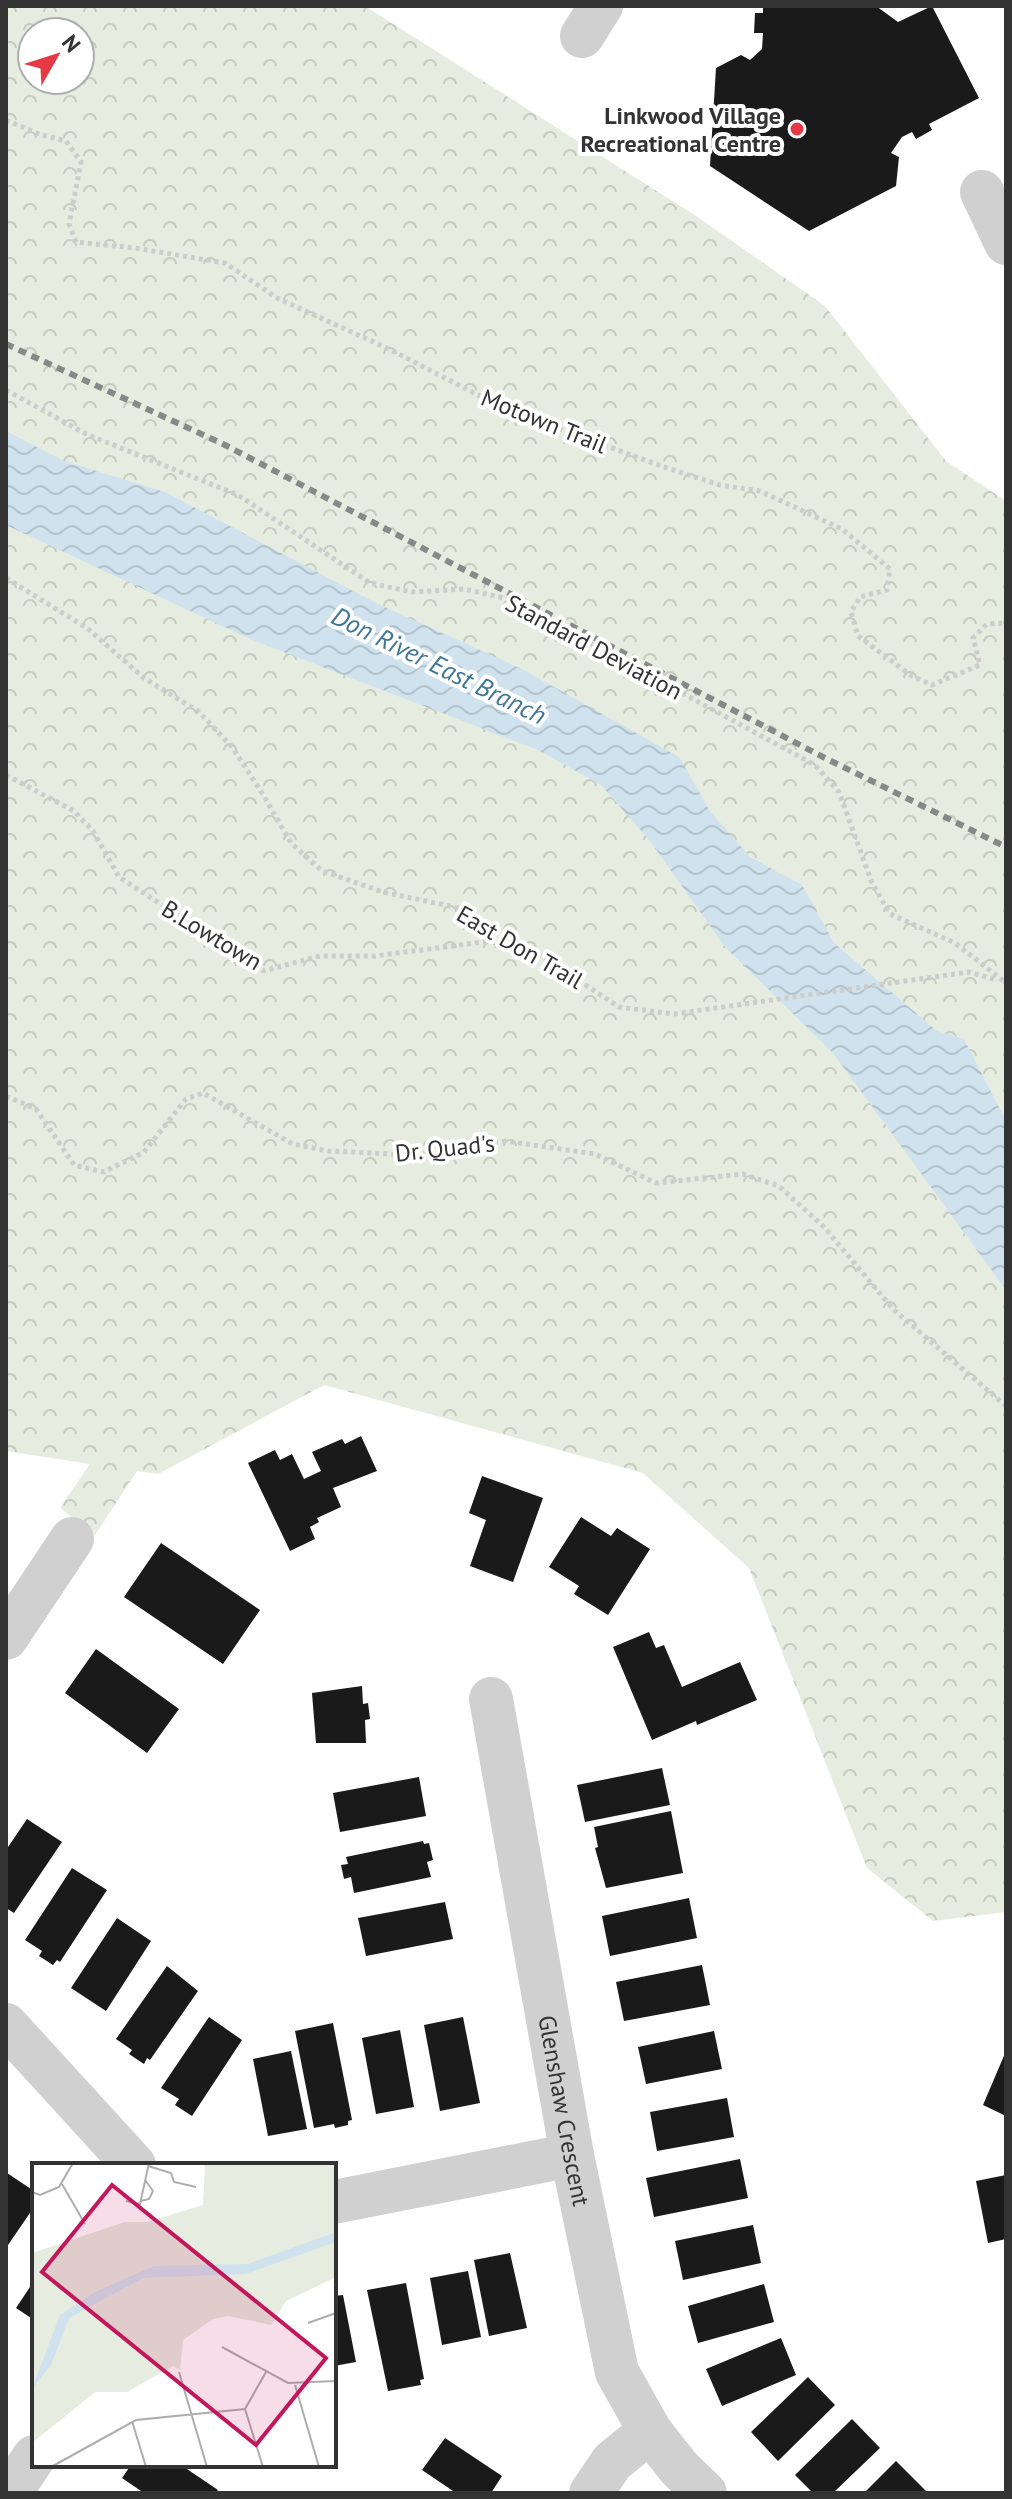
<svg xmlns="http://www.w3.org/2000/svg" width="1012" height="2499" font-family="'PT Sans',sans-serif">
	<defs>
		<pattern id="forest-crowns" width="20" height="18" patternUnits="userSpaceOnUse" patternTransform="scale(2)"><rect width="20" height="18" fill="#e6ecdf"/><path d="M2 6a3 3 0 1 1 6 0M12 15a3 3 0 1 1 6 0" fill="none" stroke="#c6cbc0"/></pattern>
		<pattern id="water-waves" width="16" height="10" patternUnits="userSpaceOnUse" patternTransform="scale(2)"><rect width="16" height="10" fill="#cfe2ee"/><path d="M0 5q4-4 8 0t8 0" fill="none" stroke="#b2c2cd"/></pattern>
	</defs>
	<rect width="100%" height="100%" fill="#fff"/>
	<path fill="url(#forest-crowns)" fill-rule="evenodd" d="M6 6H365L696 216 825 306 946 461 1006 501V1912L933 1921 867 1868 749 1568 643 1473 324 1385 158 1474 137 1471 95 1535 60 1508 90 1464 6 1451ZM32 32H80V80H32Z"/>
	<path fill="url(#water-waves)" d="M6 431 64 461 165 492 378 604 522 669 679 757 710 811 750 857 802 885 834 943 937 1031 964 1039 1006 1121V1290L833 1053 725 947 650 841 601 785 538 750 250 639 6 525Z"/>
	<path fill="#1a1a1a" d="M763 6H876L898 22 932 6 979 98 929 124 932 130 916 139 912 132 902 137 891 153 899 157 896 186 809 231 710 166 716 68 741 55 750 60 762 49 763 33H754L755 13H763Z
		M361 1436 377 1471 333 1488 341 1507 317 1518 319 1522 310 1527 315 1539 290 1551 248 1463 275 1450 280 1460 292 1454 304 1479 321 1471 312 1452 342 1439 345 1444Z
		M482 1476 543 1498 513 1582 470 1566 486 1520 469 1513Z
		M581 1517 611 1536 617 1528 650 1549 608 1615 574 1594 579 1586 549 1567Z
		M161 1543 260 1610 223 1664 124 1597Z
		M649 1632 656 1648 664 1645 682 1687 740 1662 757 1700 697 1725 696 1721 652 1740 613 1647Z
		M96 1649 179 1709 147 1753 65 1693Z
		M362 1686 363 1704 368 1703 370 1719 365 1720 366 1743H316L312 1693Z
		M662 1768 670 1805 585 1822 577 1785Z
		M419 1777 426 1816 340 1832 333 1793Z
		M671 1811 683 1873 606 1888 595 1848 598 1847 594 1827Z
		M27 1819 62 1842 14 1913 6 1908V1850Z
		M423 1841 424 1844 429 1843 433 1860 427 1862 431 1877 354 1893 351 1877 344 1879 341 1865 348 1864 346 1857Z
		M72 1868 107 1890 60 1962 57 1960 53 1965 39 1956 42 1951 25 1940Z
		M689 1898 697 1938 610 1956 602 1916Z
		M445 1902 453 1939 366 1956 358 1918Z
		M117 1918 151 1941 106 2011 71 1988Z
		M702 1965 710 2005 624 2021 616 1982Z
		M167 1966 198 1991 150 2060 147 2058 144 2064 129 2054 132 2050 116 2039Z
		M209 2017 242 2040 192 2116 175 2105 179 2099 161 2088Z
		M463 2017 480 2103 440 2111 424 2025Z
		M333 2023 352 2120 348 2121V2125L335 2128 334 2124 314 2128 295 2031Z
		M400 2030 414 2107 376 2114 362 2038Z
		M714 2031 722 2069 646 2084 638 2047Z
		M291 2051 307 2129 268 2136 253 2059Z
		M1006 2051V2116L983 2105Z
		M727 2098 734 2137 657 2151 650 2112Z
		M740 2159 748 2198 654 2217 646 2178Z
		M7 2173 34 2191V2207L6 2248Z
		M1006 2175V2239L988 2243 976 2181Z
		M753 2225 761 2263 683 2280 675 2241Z
		M510 2253 527 2328 489 2336 474 2260Z
		M468 2271 481 2337 442 2345 430 2278Z
		M34 2281V2320L16 2308Z
		M406 2283 424 2379 420 2380 421 2385 388 2391 367 2290Z
		M764 2284 774 2322 698 2343 688 2306Z
		M343 2295 356 2362 334 2366V2296Z
		M781 2338 796 2375 722 2406 706 2369Z
		M808 2377 835 2405 778 2461 751 2432Z
		M852 2419 880 2448 833 2493H813L795 2475Z
		M445 2438 502 2476 491 2493H456L422 2470Z
		M896 2461 926 2491 864 2493Z
		M131 2465H181L218 2490 215 2493H144L122 2478Z"/>
	<g fill="none" stroke-linecap="round" stroke-linejoin="round">
		<path stroke="#cdcdcd" stroke-width="5" stroke-dasharray="4 4" stroke-linecap="butt" d="M6 120 39 134 66 141 81 162 69 224 76 242 135 248 225 263 277 298 391 350 505 409 667 468 720 485 760 491 842 529 890 569 887 590 860 597 851 612 858 636 912 676 932 685 980 665 973 638 987 624 1006 623
			M6 390 86 434 238 495 370 583 412 592 464 589 508 599 815 765 839 792 872 883 890 914 955 943 1006 983
			M6 578 87 628 144 678 198 711 232 747 262 793 291 843 322 871 383 892 459 908 514 938 619 1007 674 1014 969 972 997 980
			M6 775 74 811 93 831 119 877 263 971 320 956H375L514 938
			M6 1096 36 1109 74 1165 104 1172 144 1152 186 1099 203 1093 293 1144 328 1151 414 1155 505 1141 595 1154 656 1183 743 1174 779 1186 823 1226 894 1310 1006 1406"/>
		<g stroke="#d0d0d0" stroke-width="44">
			<path d="M582 36 601 6"/>
			<path d="M982 192 1006 243"/>
			<path d="M6 1638 72 1539"/>
			<path id="s1" d="M491 1699 572 2155 617 2372 650 2431 679 2468 705 2493"/>
			<path d="M6 2025 134 2165"/>
			<path d="M334 2202 572 2155"/>
			<path d="M10 2493 34 2457"/>
			<path d="M591 2493 612 2462 650 2431"/>
		</g>
		<path stroke="#888" stroke-width="6" stroke-dasharray="8 6" stroke-linecap="butt" d="M6 344 223 444 825 758 1006 847"/>
	</g>
	<circle fill="#e63946" stroke="#fff" stroke-width="3" cx="797" cy="129" r="8"/>
	<g text-anchor="middle" dominant-baseline="central" stroke-width="8" stroke-linejoin="round" paint-order="stroke">
		<g font-size="24" font-weight="bold" fill="#333" stroke="#fff" text-anchor="end">
			<text x="781" y="115">Linkwood Village<tspan x="781" dy="28">Recreational Centre</tspan></text>
		</g>
		<g font-size="24" fill="#333" stroke="#fff">
			<text transform="translate(544 421) rotate(22)">Motown Trail</text>
			<text transform="translate(594 647) rotate(28)">Standard Deviation</text>
			<text transform="translate(212 935) rotate(31)">B.Lowtown</text>
			<text transform="translate(520 947) rotate(30)">East Don Trail</text>
			<text transform="translate(445 1148) rotate(-6)">Dr. Quad's</text>
			<text stroke="none"><textPath href="#s1" startOffset="418">Glenshaw Crescent</textPath></text>
		</g>
		<g font-size="26" font-style="italic" fill="#3f7597" stroke="#fff">
			<text transform="translate(439 665) rotate(26)">Don River East Branch</text>
		</g>
	</g>
	<g transform="translate(32 2163)">
		<rect width="304" height="304" fill="#fff"/>
		<path d="M167 0H304V114L254 138 239 162 196 153 181 156 151 177 148 207 141 203 95 229H63L0 280V90L93 59H115L171 42 173 3Z" fill="#e6ecdf"/>
		<path d="M304 69V79L213 111 111 115 37 155 19 202 0 226 28 152 63 129 122 103 216 101Z" fill="#cfe2ee"/>
		<path fill="none" stroke="#adadad" stroke-width="2" d="M116 3 139 10 142 19 164 24M30 21 53 61M0 29 8 32 27 24 41 0M94 38 108 41 117 0M109 38 117 36 121 28 113 17M276 160 304 150M190 184 256 220 304 218M147 209 175 304M263 222 287 304M213 246 231 304M100 258 114 304M19 304 104 257 213 246 234 209"/>
		<path fill="#c2185b" fill-opacity="0.15" stroke="#c2185b" stroke-width="4" d="M80 22 294 195 224 282 10 109Z"/>
		<rect width="304" height="304" fill="none" stroke="#333" stroke-width="4"/>
	</g>
	<rect width="1012" height="2499" fill="none" stroke="#333333" stroke-width="16"/>
	<g transform="translate(56 56) rotate(51)"><circle r="38" fill="#ffffff" stroke="#adadad" stroke-width="2"/>
	<path d="M0-6L14 30L0 20L-14 30Z" fill="#e63946"/>
	<text y="-12" font-size="22" font-weight="bold" text-anchor="middle" fill="#333333">N</text>
	</g>
</svg>
